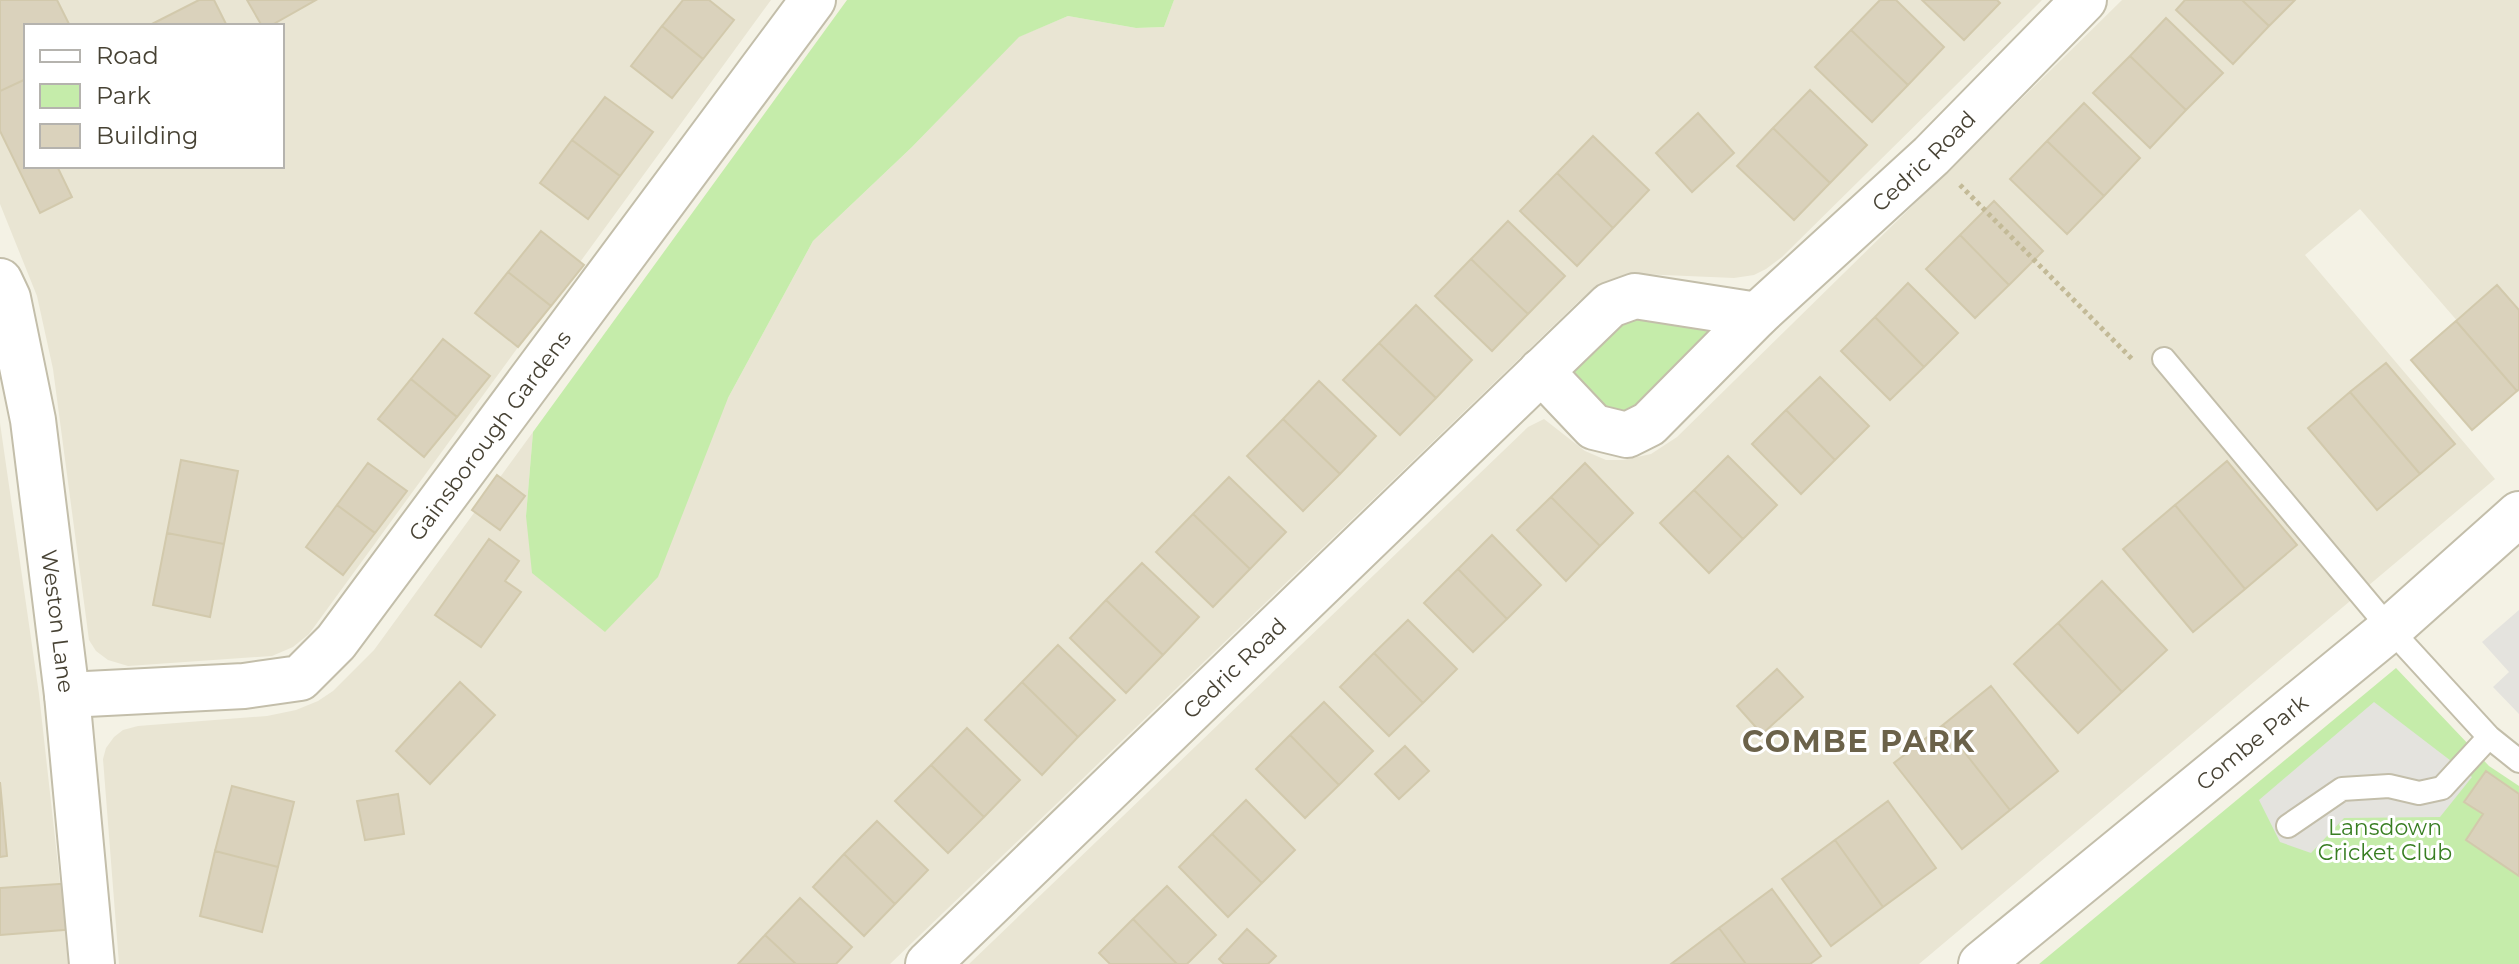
<svg xmlns="http://www.w3.org/2000/svg" width="2519" height="964" font-family="Montserrat,sans-serif">
	<rect width="100%" height="100%" fill="#f4f2e5"/>
	<path fill="#e9e5d3" fill-rule="evenodd" d="M0 0H771L309 634 293 647 272 656 128 666 108 660 96 651 89 640 53 369 37 296 0 204ZM26 26H282V166H26Z
		M1174 0H2042L1782 257 1766 269 1754 275 1734 278 1640 274 1598 286 1579 301 890 964H119L103 759 106 748 114 737 123 730 138 726 267 716 296 710 318 701 333 691 374 650 533 432 526 516 728 398 813 241 912 147 1018 37 1068 16 1136 28 1164 27Z
		M2122 0H2519V392L2360 209 2305 255 2495 479 1919 964H969L1528 427 1544 419 1585 451 1606 460H1623L1651 454 1677 437Z
		M0 423 39 694 69 964H0Z"/>
	<path fill="#c5ecaa" d="M847 0H1174L1164 27 1136 28 1068 16 1019 37 912 147 813 241 728 398 658 577 605 632 532 573 526 516 533 432Z
		M1623 318 1707 322 1716 337 1640 418 1605 419 1571 380 1577 359Z
		M2396 668 2489 766 2519 786V964H2039Z"/>
	<path fill="#e4e3de" d="M2519 610V714L2493 687 2509 672 2482 642Z
		M2374 702 2472 777 2440 817 2344 818 2311 853 2280 842 2259 800Z"/>
	<path fill="#dad2bc" stroke="#d2c9ac" stroke-width="2" d="M0 0H57L70 26H26V79L0 91Z
		M199 0H214L227 26H148Z
		M247 0H316L270 26H262Z
		M683 0H709L734 20 703 59 662 26Z
		M1880 0H1896L1944 47 1908 85 1851 30Z
		M1922 0H1997L2000 3 1964 40Z
		M2185 0H2242L2269 26 2233 64 2176 10Z
		M2242 0H2295L2269 26Z
		M2166 18 2223 73 2186 110 2130 56Z
		M662 26 703 59 672 98 631 66Z
		M1851 30 1908 85 1872 122 1815 67Z
		M2130 56 2186 110 2150 148 2093 93Z
		M26 79V166H57L72 197 40 213 0 131V91Z
		M1810 90 1867 145 1830 183 1773 128Z
		M605 97 653 132 620 176 572 140Z
		M2084 103 2140 158 2104 196 2047 141Z
		M1698 113 1734 153 1692 192 1656 153Z
		M1773 128 1830 183 1794 220 1737 166Z
		M1593 136 1649 190 1613 228 1557 173Z
		M572 140 620 176 588 219 540 183Z
		M2047 141 2104 196 2067 234 2010 179Z
		M1557 173 1613 228 1577 266 1520 211Z
		M1994 201 2043 251 2009 285 1960 235Z
		M1508 221 1565 276 1528 314 1471 259Z
		M541 231 584 265 551 306 508 272Z
		M1960 235 2009 285 1975 318 1926 269Z
		M1471 259 1528 314 1492 351 1435 296Z
		M508 272 551 306 518 347 475 313Z
		M1908 283 1958 333 1924 367 1875 317Z
		M2497 285 2519 310V389L2517 391 2456 321Z
		M1416 305 1472 360 1436 398 1379 343Z
		M1875 317 1924 367 1890 400 1841 351Z
		M2456 321 2517 391 2472 430 2411 360Z
		M443 339 490 376 457 417 411 379Z
		M1379 343 1436 398 1400 435 1343 380Z
		M2386 363 2455 444 2420 474 2350 392Z
		M1820 377 1869 426 1835 460 1786 410Z
		M411 379 457 417 424 457 378 419Z
		M1319 381 1376 436 1340 474 1283 419Z
		M2350 392 2420 474 2377 510 2308 428Z
		M1786 410 1835 460 1801 494 1752 444Z
		M1283 419 1340 474 1303 511 1247 456Z
		M1728 456 1777 505 1743 539 1694 490Z
		M181 460 238 471 224 544 167 533Z
		M2227 461 2297 545 2245 589 2175 505Z
		M368 463 407 491 375 533 337 505Z
		M1585 463 1633 513 1600 546 1551 497Z
		M497 475 525 496 500 530 472 510Z
		M1229 477 1286 532 1250 569 1193 514Z
		M1694 490 1743 539 1709 573 1660 523Z
		M1551 497 1600 546 1566 581 1517 530Z
		M337 505 375 533 343 575 306 547Z
		M2175 505 2245 589 2193 632 2123 549Z
		M1193 514 1250 569 1213 607 1156 552Z
		M167 533 224 544 210 617 153 605Z
		M1492 535 1541 585 1507 619 1458 569Z
		M489 539 519 561 505 581 521 592 481 647 435 615Z
		M1142 563 1199 617 1163 655 1106 600Z
		M1458 569 1507 619 1473 652 1424 603Z
		M2102 581 2167 650 2122 692 2058 623Z
		M1106 600 1163 655 1126 693 1070 638Z
		M1408 620 1457 669 1423 703 1374 653Z
		M2058 623 2122 692 2078 733 2014 664Z
		M1058 645 1115 700 1078 737 1022 682Z
		M1374 653 1423 703 1389 736 1340 687Z
		M1777 669 1803 697 1762 734 1737 706Z
		M460 682 495 715 430 784 396 751Z
		M1022 682 1078 737 1042 775 985 720Z
		M1991 686 2058 771 2010 810 1943 725Z
		M1324 702 1373 751 1339 785 1290 735Z
		M1943 725 2010 810 1962 849 1894 763Z
		M967 728 1020 780 984 817 931 765Z
		M1290 735 1339 785 1305 818 1256 769Z
		M1405 746 1429 771 1399 799 1375 774Z
		M931 765 984 817 948 853 895 801Z
		M2486 771 2519 794V876L2466 840 2483 814 2464 802Z
		M0 782 7 856 0 857Z
		M232 786 294 802 278 867 215 851Z
		M398 794 404 834 365 840 357 801Z
		M1246 800 1295 850 1262 883 1212 834Z
		M1888 801 1936 868 1883 907 1835 840Z
		M877 821 928 870 895 904 844 854Z
		M1212 834 1262 883 1228 917 1179 867Z
		M1835 840 1883 907 1831 946 1782 879Z
		M215 851 278 867 262 932 200 916Z
		M844 854 895 904 864 936 813 887Z
		M73 883 76 929 0 935V888Z
		M1167 886 1216 935 1187 964H1177L1133 919Z
		M1772 889 1821 956 1810 964H1746L1719 928Z
		M800 898 852 947 836 964H796L765 935Z
		M1133 919 1177 964H1110L1099 953Z
		M1719 928 1746 964H1671Z
		M1247 929 1276 956 1268 964H1224L1219 959Z
		M765 935 796 964H738Z"/>
	<g fill="none" stroke-linecap="round" stroke-linejoin="round">
		<defs>
			<path id="service" d="M2164 359 2390 629 2489 737 2519 761
				M2288 826 2342 789 2389 786 2419 793 2442 788 2489 737"/>
			<g id="minor">
				<path id="s1" d="M1541 371 1594 427 1627 435 1649 424 1757 315 1931 156 2084 0"/>
				<path id="s2" d="M67 695 244 686 300 678 336 642 813 0"/>
				<path id="s3" d="M928 964 1610 305 1635 296 1757 315"/>
			</g>
			<g id="tertiary">
				<path id="s4" d="M0 281 8 298 33 420 67 695 92 964"/>
				<path id="s5" d="M1981 964 2390 629 2519 514"/>
			</g>
		</defs>
		<use href="#service" stroke="#c3beaa" stroke-width="26"/>
		<use href="#minor" stroke="#c3beaa" stroke-width="48"/>
		<use href="#tertiary" stroke="#c3beaa" stroke-width="48"/>
		<path stroke="#c3ba97" stroke-width="5" stroke-dasharray="4 4" stroke-linecap="butt" d="M1960 185 2133 360"/>
		<use href="#service" stroke="#fff" stroke-width="22"/>
		<use href="#minor" stroke="#fff" stroke-width="44"/>
		<use href="#tertiary" stroke="#fff" stroke-width="44"/>
	</g>
	<g text-anchor="middle" dominant-baseline="central" stroke-width="6" stroke-linejoin="round" paint-order="stroke">
		<g font-size="22" fill="#474234" stroke="#fff">
			<text stroke="none"><textPath href="#s1" startOffset="516">Cedric Road</textPath></text>
			<text stroke="none"><textPath href="#s2" startOffset="542">Gainsborough Gardens</textPath></text>
			<text stroke="none"><textPath href="#s4" startOffset="346">Weston Lane</textPath></text>
			<text stroke="none"><textPath href="#s3" startOffset="426">Cedric Road</textPath></text>
			<text stroke="none"><textPath href="#s5" startOffset="350">Combe Park</textPath></text>
		</g>
		<g font-size="22" fill="#387e22" stroke="#fff">
			<text x="2385" y="827">Lansdown<tspan x="2385" dy="25">Cricket Club</tspan></text>
		</g>
		<g font-size="30" font-weight="bold" letter-spacing="2" fill="#6b624a" stroke="#fff">
			<text x="1859" y="741">COMBE PARK</text>
		</g>
	</g>
	<rect x="24" y="24" width="260" height="144" fill="#ffffff" stroke="#b5b3ae" stroke-width="2"/>
	<rect x="40" y="50" width="40" height="12" fill="#ffffff" stroke="#b5b3ae" stroke-width="2"/>
	<text x="96" y="64" font-size="24" fill="#474234">Road</text>
	<rect x="40" y="84" width="40" height="24" fill="#c5ecaa" stroke="#b5b3ae" stroke-width="2"/>
	<text x="96" y="104" font-size="24" fill="#474234">Park</text>
	<rect x="40" y="124" width="40" height="24" fill="#dad2bc" stroke="#b5b3ae" stroke-width="2"/>
	<text x="96" y="144" font-size="24" fill="#474234">Building</text>
</svg>
